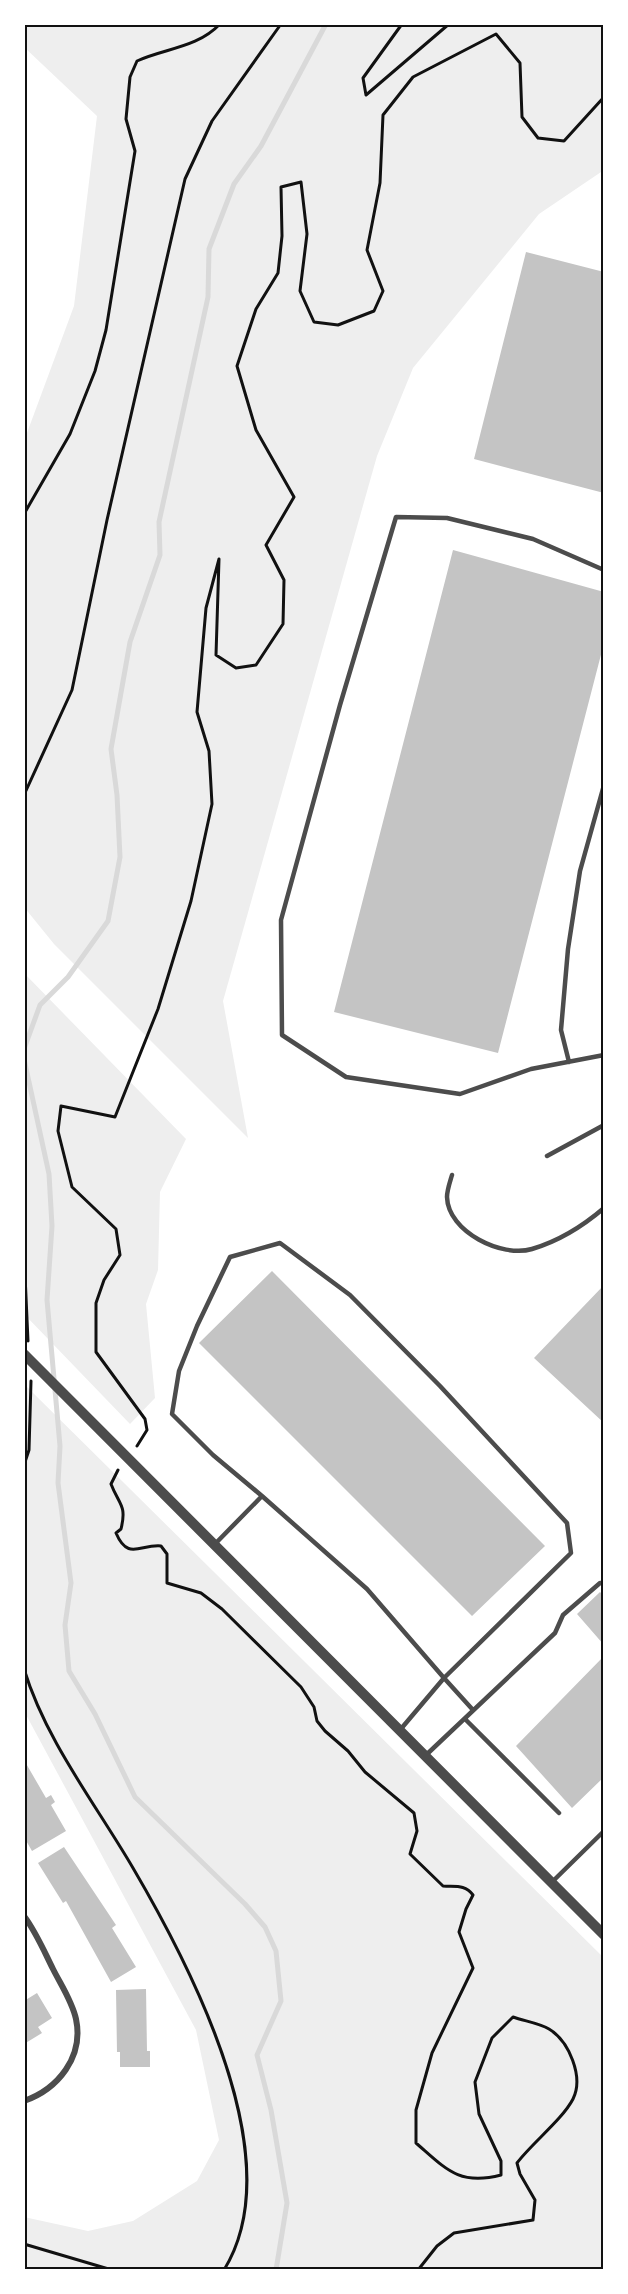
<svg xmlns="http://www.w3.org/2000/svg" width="628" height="2294" font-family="'Space Grotesk',sans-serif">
	<rect width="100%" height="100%" fill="#fff"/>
	<path fill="#eee" d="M24 24H604V170L539 214 413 368 377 456 223 1001 248 1138 54 944 24 907V441L74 306 97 116 24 47Z
		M24 973 186 1139 160 1192 158 1270 146 1304 155 1398 130 1424 24 1314Z
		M24 1384 604 1958V2270H24V2217L88 2231 133 2221 197 2181 219 2140 196 2030 24 1711Z"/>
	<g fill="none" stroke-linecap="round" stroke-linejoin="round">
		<path stroke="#d9d9d9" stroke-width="5" d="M24 1049 40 1005 68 977 108 921 120 857 117 795 111 749 130 642 160 555 159 522 208 297 209 249 234 184 261 146 326 24
			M24 1059 49 1174 52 1226 47 1300 60 1446 58 1483 71 1583 65 1625 69 1671 95 1714 135 1797 245 1904 265 1927 276 1951 281 2001 257 2055 271 2110 287 2203 276 2270"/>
	</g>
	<path fill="#c4c4c4" d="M526 252 604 272V493L474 459Z
		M453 550 604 592V643L498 1053 334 1012Z
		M272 1271 545 1546 472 1616 199 1343Z
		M604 1285V1423L534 1358Z
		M600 1592 604 1596V1645L577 1614Z
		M604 1656V1777L572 1808 516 1746Z
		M24 1760 46 1798 51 1795 55 1802 51 1805 66 1831 32 1851 24 1837Z
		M64 1847 116 1925 112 1928 136 1967 111 1982 66 1901 63 1903 38 1863Z
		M146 1989 147 2051H150V2067H120V2052H117L116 1990Z
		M37 1993 52 2018 38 2027 42 2033 24 2044V2001Z"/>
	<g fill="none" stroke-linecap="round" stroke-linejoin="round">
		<path stroke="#111" stroke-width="3" d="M402 24 363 78 366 95 449 24
			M576 24H584
			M24 514 70 434 95 371 106 330 135 151 126 119 130 77 137 61C166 48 197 48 220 24
			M24 795 72 690 107 520 185 179 212 121 281 24
			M24 1253 28 1341
			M137 1446 147 1430 145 1419 96 1352V1303L104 1280 120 1255 116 1229 72 1187 58 1131 61 1106 115 1117 158 1009 191 901 212 804 209 751 197 712 206 608 219 559 216 655 236 668 256 665 283 624 284 580 266 545 294 497 256 430 237 366 256 309 278 273 282 236 281 187 301 182 307 234 300 291 314 322 338 325 374 311 383 291 367 250 380 183 383 115 413 77 496 34 520 63 522 117 538 138 564 141 604 97
			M24 1465 29 1450 31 1381
			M118 1470 111 1484C119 1505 127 1505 121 1529L116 1533C128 1561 140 1544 161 1546L167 1554V1583L201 1593 222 1609 301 1687 314 1707 317 1721 325 1731 348 1751 365 1772 414 1813 417 1831 410 1854 443 1886C455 1887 465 1884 473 1895L466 1909 459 1932 473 1968 432 2053 416 2110V2143C446 2169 459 2186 501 2175V2161L479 2114 475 2082 492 2038 513 2017C524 2021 539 2023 549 2029 569 2041 584 2077 573 2099 562 2120 532 2143 517 2163L520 2174 535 2200 533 2220 454 2233 437 2246 418 2270
			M24 1669C46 1741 95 1803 133 1868 191 1967 292 2160 224 2270
			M24 2244 112 2270"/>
		<path stroke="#4c4c4c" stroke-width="4.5" d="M604 570 533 539 447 518 396 517 340 705 281 920 282 1035 346 1077 460 1094 531 1069 604 1055
			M569 1062 561 1030 568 949 580 871 604 785
			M547 1156 604 1125
			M452 1175C450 1182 447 1190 447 1197 448 1232 502 1258 532 1249 559 1241 583 1226 604 1208
			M262 1496 213 1455 172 1414 179 1371 197 1326 230 1257 280 1243 350 1295 440 1386 567 1523 571 1553 444 1678 473 1710
			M214 1545 262 1496 367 1589 444 1678 400 1730
			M465 1719 559 1813
			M425 1756 555 1633 563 1615 600 1583H604
			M552 1882 604 1831"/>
		<path stroke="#4c4c4c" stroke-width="6" d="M24 1916C36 1932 44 1951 53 1969 61 1985 72 2001 76 2019 84 2057 58 2089 24 2101"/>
		<path stroke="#4c4c4c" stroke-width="10" d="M24 1354 604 1935"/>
	</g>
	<rect width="628" height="2294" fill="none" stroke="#ffffff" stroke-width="51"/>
	<rect x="26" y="26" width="576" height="2242" fill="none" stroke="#111" stroke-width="2"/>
</svg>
